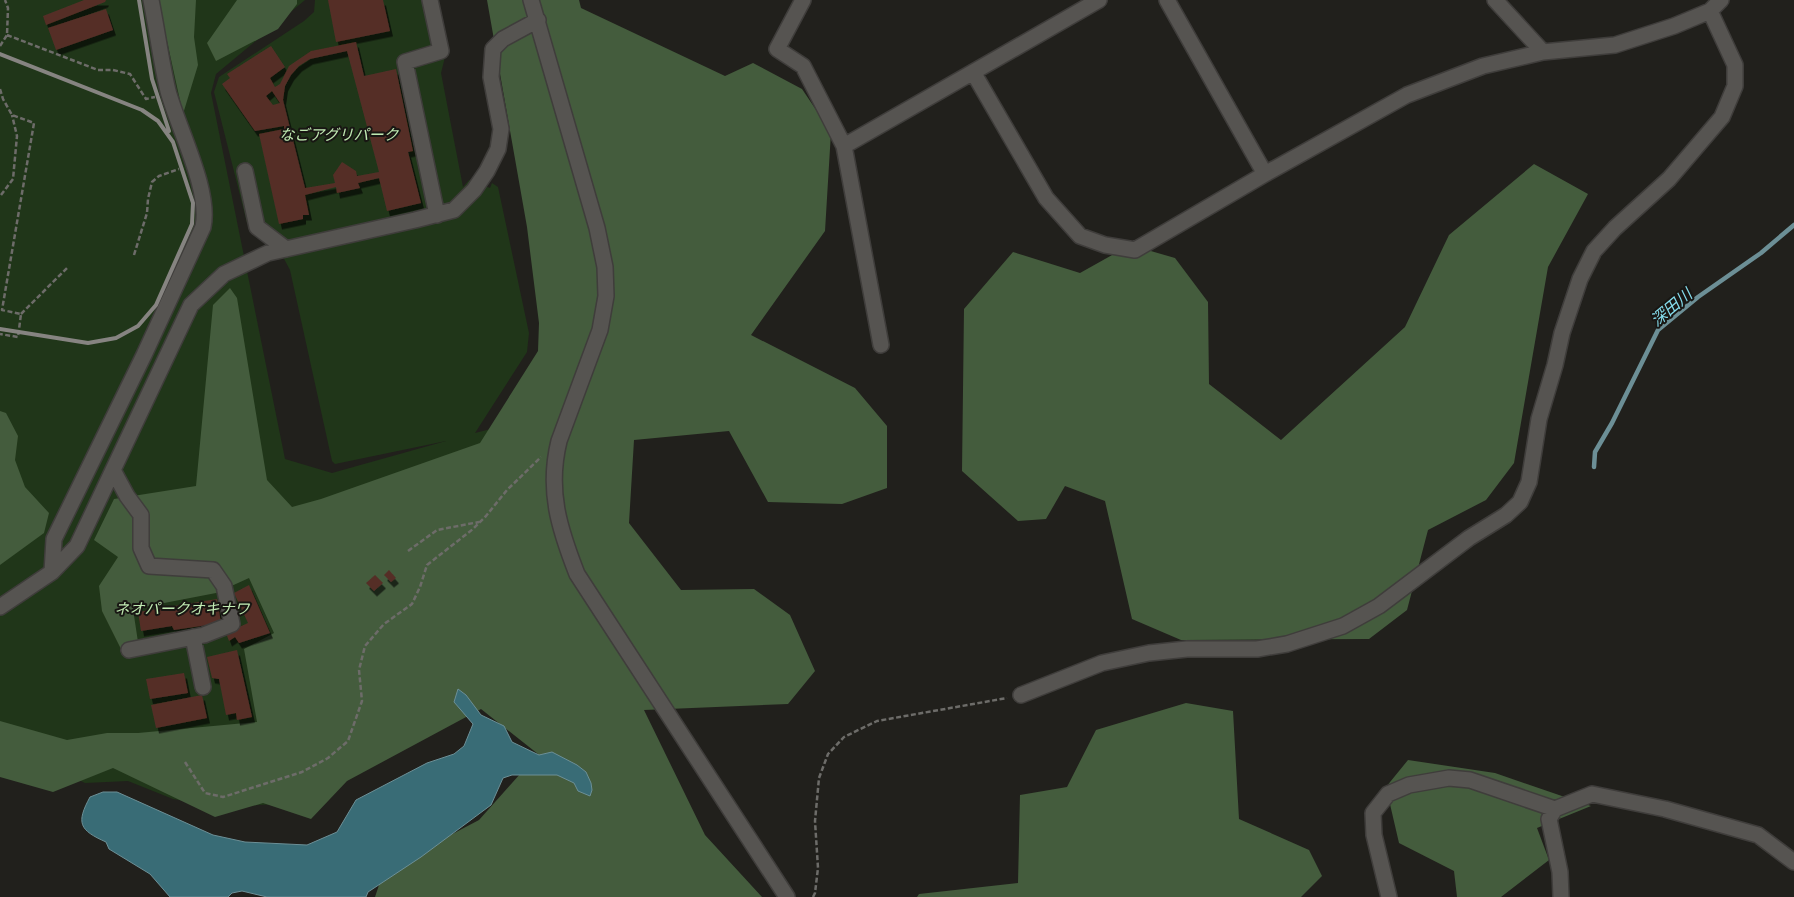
<svg xmlns="http://www.w3.org/2000/svg" width="1794" height="897" font-family="'Source Serif 4','Noto Sans JP',serif">
	<defs>
		<filter id="shadow"><feDropShadow dx="3" dy="5.5" stdDeviation="0" flood-color="#0009"/></filter>
	</defs>
	<rect width="100%" height="100%" fill="#21201c"/>
	<path fill="#203619" d="M0 0H305L216 74 211 93 285 459 332 473 446 441 335 464 332 461 290 270 282 255 271 242 247 223 214 92 219 77 304 21 314 12 315 0H434L446 53 441 73 463 187 469 180 490 188 492 183 498 187 529 333 527 352 475 433 495 428 299 803 221 807 173 799 128 781 85 783 11 746 0 744Z"/>
	<path fill="#445c3d" d="M158 0H196L194 37 198 65 183 114Z
		M237 0H297V4L278 29 216 61 207 43Z
		M487 0H579L581 8 725 76 753 63 802 89 831 132 825 231 751 335 855 388 887 426V488L842 504 768 502 729 431 634 440 629 523 681 590 754 589 790 615 815 671 788 704 644 710 705 835 762 897H375L384 870 479 820 538 754 481 709 347 781 311 819 263 803 215 817 113 768 53 792 0 777V721L67 740 107 733H138L257 722 244 649 274 633 249 578 216 593 133 609 138 642 121 649 102 611 99 586 118 557 94 540 114 499 196 486 213 305 230 288 237 298 267 480 292 507 321 499 480 443 538 351 539 323 527 227Z
		M1534 164 1588 194 1548 267 1514 463 1486 500 1428 530 1407 610 1369 639 1181 640 1132 619 1105 501 1065 486 1046 519 1018 521 962 471 964 309 1013 252 1080 273 1130 245 1175 258 1208 302 1209 384 1281 440 1405 327 1449 235Z
		M0 411 6 413 18 436 15 460 25 487 49 513 44 533 0 565Z
		M1186 703 1233 711 1239 819 1309 850 1322 876 1301 897H917L919 894 1018 883 1020 795 1067 787 1096 730Z
		M1408 760 1495 773 1591 806 1537 828 1549 860 1501 897H1457L1454 871 1399 843 1386 787Z"/>
	<path fill="#396c76" stroke="#6c8f96" d="M458 689 466 695 481 715 504 726 512 742 539 755 552 752 577 765 586 772 591 783 592 790 590 796 578 791 574 783 557 775H512L503 778 491 805 421 857 368 892 366 897H267L242 891 232 893 228 897H170L150 874 109 849 106 842C79 830 76 823 90 797L103 792H117L213 835 245 842 307 845 337 832 356 800 427 763 454 754 464 746 473 724 454 702Z"/>
	<g fill="none" stroke-linecap="round" stroke-linejoin="round">
		<path stroke="#6c8f96" stroke-width="4.5" d="M1594 467 1595 452 1612 423 1658 330 1698 297 1761 253 1794 225"/>
	</g>
	<path fill="#542f27" fill-rule="evenodd" filter="url(#shadow)" d="M84 0H106L105 2 46 25 43 16Z
		M328 0H383L390 31 336 42Z
		M106 9 113 30 56 50 48 28Z
		M356 42 364 76 396 69 413 151 408 152 421 203 387 211 379 178 358 183 360 188 337 193 336 187 305 195 309 215H303V219L279 224 259 134 284 129V126L255 131 222 84 230 78 227 74 271 46 285 67 270 78 275 87 280 84 289 66 311 51ZM347 51 379 172 357 176 356 171 342 162 333 175 335 183 305 188 283 100 285 86 291 75 299 66 310 59ZM272 91 280 103 273 105 266 96Z
		M389 570 396 578 391 582 384 575Z
		M375 575 383 583 374 591 366 583Z
		M249 585 270 633 239 643 235 637 229 641 226 633 248 623 234 593Z
		M217 599 221 623 174 630 172 626 141 631 138 612Z
		M237 650 252 717 237 720 236 713 226 715 219 679 212 678 207 657Z
		M184 673 188 693 150 699 146 679Z
		M202 695 207 718 156 728 151 705Z"/>
	<g fill="none" stroke-linecap="round" stroke-linejoin="round">
		<defs>
			<path id="minor" d="M430 0 441 51 405 62 437 215
				M531 0 597 228 605 267 606 296 600 330 559 441C547 490 559 528 577 574L787 897
				M803 0 777 49 803 66 844 146 881 345
				M1167 0 1265 174
				M1495 0 1543 52
				M973 72 1046 198 1080 236 1105 245 1135 250 1265 174 1407 95 1483 66 1543 52 1615 45 1674 26 1710 11 1721 0
				M844 146 1099 0
				M245 171 257 227 286 249
				M113 470 127 496 141 515V548L149 566 213 570 224 586 232 624 204 635 129 650
				M52 572 54 539 144 355 203 227C211 191 178 128 168 91 161 61 157 30 151 0
				M0 607 52 572 77 546 191 305 224 274 268 253 415 220 454 210 474 190 487 171 498 149 501 129 491 77 493 49 503 39 538 20
				M193 637 203 687
				M1021 695 1102 663 1149 653 1187 649H1257L1287 644 1343 626 1379 606 1469 538 1506 515 1520 502 1529 482 1539 419 1555 365 1562 333 1580 279 1594 251 1615 228 1669 179 1722 117 1735 86V65L1710 11
				M1389 897 1374 835 1373 813 1388 794 1409 785 1449 778 1470 780 1555 809
				M1561 897 1560 872 1549 819 1555 809 1592 794 1665 809 1758 835 1794 862"/>
		</defs>
		<use href="#minor" stroke="#3f3d3b" stroke-width="18"/>
		<path stroke="#6d6c69" stroke-width="2.5" stroke-dasharray="5 2.5" stroke-linecap="butt" d="M7 35 98 70H113L130 74 146 99 155 97
			M0 46 7 35 8 8 5 0
			M0 89 3 99 12 115 34 123 2 310 21 314 18 337 0 334
			M1 195 13 179 17 136 12 115
			M134 255 147 213 148 199 152 182 159 176 179 169
			M21 314 67 268
			M408 551 437 530 479 522
			M185 762 205 793 223 797 302 772 328 758 348 741 362 701 359 670 365 646 384 624 412 604 420 587 427 565 473 529 486 516 507 490 541 457
			M813 897 815 893 818 868 815 821 819 778 828 754 844 737 877 721 1007 698"/>
		<use href="#minor" stroke="#565451" stroke-width="15"/>
		<path stroke="#868481" stroke-width="4" d="M139 0 152 79 169 131
			M0 54 142 110 158 121 173 142 193 203 192 224 156 305 138 326 116 338 88 343 0 329"/>
	</g>
	<g text-anchor="middle" dominant-baseline="central" stroke-width="4" stroke-linejoin="round" paint-order="stroke">
		<g font-size="15" font-style="italic" fill="#c0eab2" stroke="#181613">
			<text x="339" y="134">なごアグリパーク</text>
			<text x="182" y="608">ネオパークオキナワ</text>
		</g>
		<g font-size="16" font-style="italic" fill="#85dcec" stroke="#181613">
			<text transform="translate(1671 307) rotate(-40)">深田川</text>
		</g>
	</g>
</svg>
